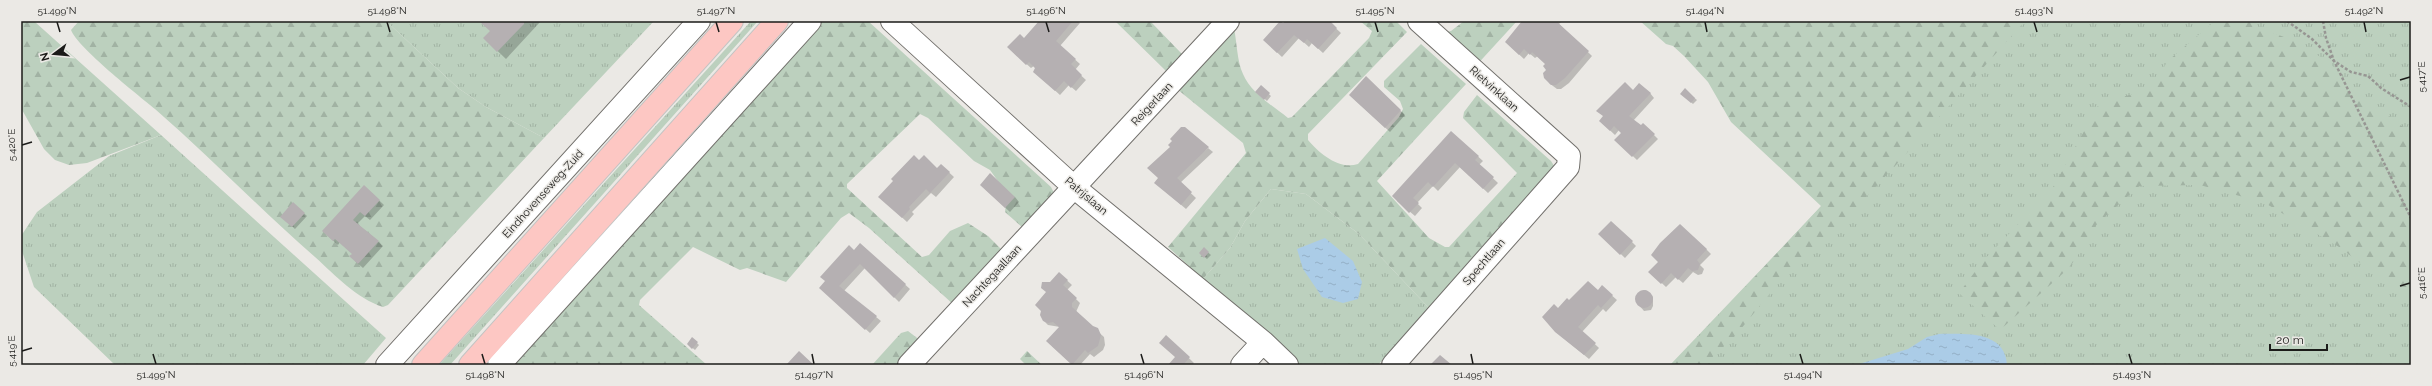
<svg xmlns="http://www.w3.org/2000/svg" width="2432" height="386" font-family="Raleway,sans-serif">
	<defs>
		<pattern id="grass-tufts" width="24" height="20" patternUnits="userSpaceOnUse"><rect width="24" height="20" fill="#bcd0be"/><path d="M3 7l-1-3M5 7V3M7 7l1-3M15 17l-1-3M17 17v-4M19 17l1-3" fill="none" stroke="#a1b2a3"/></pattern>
		<pattern id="forest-firs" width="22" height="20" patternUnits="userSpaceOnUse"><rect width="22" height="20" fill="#bcd0be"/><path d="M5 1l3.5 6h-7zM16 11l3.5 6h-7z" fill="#a1b2a3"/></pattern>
		<pattern id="water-ripples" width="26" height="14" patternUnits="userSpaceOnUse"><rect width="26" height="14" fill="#abcce7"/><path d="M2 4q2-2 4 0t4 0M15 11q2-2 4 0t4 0" fill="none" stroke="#93afc6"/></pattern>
	</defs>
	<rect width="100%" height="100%" fill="#ebe9e5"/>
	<path fill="url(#grass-tufts)" d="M386 21H654L544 138 486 107 458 88Z
		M751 21H758L450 365H439Z
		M1998 21H2411V365H1670Z
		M161 135 386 338 363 365H115L34 287 21 248V236L37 212 109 156Z
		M1271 189 1306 194 1359 234 1429 308 1378 365H1299L1203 279 1230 248 1245 221Z"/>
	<path fill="url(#forest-firs)" d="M21 21 35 22 161 135 87 163 69 165 55 160 44 149 21 108Z
		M79 21H386L458 88 486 107 544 138 388 305 383 307C356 298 336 276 315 257 260 209 210 157 155 109 137 94 78 48 71 30Z
		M819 21H868L1051 187 1054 193 1023 228 1005 212 1007 194 990 170 974 161 928 118 920 114 847 184V188L922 257 929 255 950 231 968 223 988 236 1003 251 954 305 869 228 849 213 841 218 786 282 747 268 740 270 693 247 640 300 639 305 707 365H510Z
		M1115 21H1150L1182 54 1166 71Z
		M1360 21H1396L1407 32 1308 134V140C1320 154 1339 170 1358 164L1399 117 1403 109 1400 101 1384 87V81L1421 44 1466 84 1377 181 1429 238 1445 247H1449L1517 173 1463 118 1464 112 1477 95 1551 161 1556 169 1429 308 1359 234 1306 194 1271 189 1245 221 1230 248 1203 279 1168 247 1246 153 1243 143 1177 89 1234 28C1237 43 1237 61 1243 74 1251 93 1273 106 1288 118L1292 117 1369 38 1372 31Z
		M1464 21H1517L1473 69 1435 35 1451 31Z
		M1640 21H2025L1896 165 1854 210 1789 270 1736 335 1704 365H1672L1821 206 1731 122 1708 82 1684 56 1673 46 1666 44Z
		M2215 21H2249L2257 27 2292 40 2329 62 2350 86 2411 133V301L2339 247 2265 203 2200 185 2139 186 2097 224 2070 267 2000 330 1959 293 1983 261 2052 189 2099 104 2146 90 2170 59Z
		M908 331 921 341 899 365H872L901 333Z
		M1027 351 1042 365H1026L1020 359Z"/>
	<path fill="url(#water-ripples)" d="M1325 238 1353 261 1362 282 1358 299 1343 303 1322 297 1303 269 1297 249Z
		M1939 334C1964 334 2005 330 2007 365H1856L1908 349 1927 337Z"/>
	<path fill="#0003" d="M480 21H541L506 59 484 38 491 31Z
		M1041 21H1077L1080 23 1060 46 1080 64 1075 70 1086 80 1076 91 1069 85 1060 95 1039 76 1034 66 1031 68 1013 52Z
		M1287 21H1328L1341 33 1323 53 1312 43 1309 47 1299 38 1282 57 1264 40Z
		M1526 21H1562L1559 24 1592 56 1569 83 1561 89H1557L1549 83 1546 64 1538 56 1535 58 1529 53 1524 59 1511 47Z
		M1366 78 1405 115 1390 132 1355 100Z
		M1261 87 1271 96 1267 101 1257 92Z
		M1685 90 1697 100 1693 104 1682 94Z
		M1633 91 1650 93 1654 98 1633 121 1641 127 1643 124 1658 139 1637 160 1616 140 1622 133 1619 130 1615 135 1600 121Z
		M1451 132 1483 161 1479 165 1498 183 1488 193 1460 167 1438 191 1433 186 1417 203 1422 208 1415 216 1397 201Z
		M1208 148 1213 152 1180 183 1196 198 1186 209 1160 187Z
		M919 161 937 169 941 165 954 177 936 197 931 193 912 212 914 214 907 222 880 197Z
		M364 186 384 205 370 220 365 216 357 224 383 246 363 268 355 261 353 254 340 242 338 245 327 235Z
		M985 189 1015 197 1019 202 1010 212Z
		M293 204 307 216 295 229 282 217Z
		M1600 234 1632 242 1636 246 1625 258Z
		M860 244 910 289 899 302 865 268 844 291 881 321 870 333 825 292Z
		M1204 249 1211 255 1207 259 1200 253Z
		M1706 249 1711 254 1700 265 1704 269 1702 274 1698 275 1693 272 1683 283 1676 277 1666 287 1650 272Z
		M1059 273 1072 285 1067 290 1080 303 1076 312 1104 337 1105 345 1103 350 1094 357 1090 354 1080 365H1073L1052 346 1060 327 1048 325 1043 320 1051 283Z
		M1602 287 1617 300 1606 312 1603 309 1582 332 1599 348 1589 359 1561 336 1558 309 1569 302 1598 291Z
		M1646 290 1653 297V306L1651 310 1644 311 1638 304V295L1640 291Z
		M1166 336 1194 363 1192 365H1169L1176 357Z
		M693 339 699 345 695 350 688 344Z
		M1440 356 1450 365H1432Z"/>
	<path fill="#b5b0b2" d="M479 21H524V24L497 52 483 38 490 31Z
		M1039 21H1073L1056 41 1076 59 1071 64 1082 75 1071 88 1064 81 1055 91 1033 72 1035 68 1029 62 1026 65 1007 47 1020 34 1024 38Z
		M1280 21 1283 23 1286 21H1330L1337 28 1318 49 1307 39 1304 43 1294 35 1277 53 1263 40Z
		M1522 21H1556L1589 51 1565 78 1556 85H1551L1544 78 1543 73 1546 70 1543 66 1545 64 1532 52 1530 55 1524 49 1519 55 1505 42Z
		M1366 76 1401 110 1385 128 1349 95Z
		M1625 82 1633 90 1639 83 1651 93 1629 116 1641 125 1643 123 1655 134 1632 157 1614 140 1621 133 1614 126 1610 131 1599 121 1603 116 1596 111Z
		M1261 85 1270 93 1264 100 1255 92Z
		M1685 88 1695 98 1691 103 1680 94Z
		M1181 127H1185L1209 147 1177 178 1192 192 1181 205 1154 183 1158 178 1147 168 1170 147 1168 145 1172 141 1170 139Z
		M1451 131 1479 156 1475 160 1494 177 1483 189 1455 163 1433 187 1428 182 1413 198 1419 203 1409 213 1392 196Z
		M914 155 919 160 924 155 937 168 941 164 950 172 930 193 926 189 909 207 910 209 902 218 878 197 893 181 891 179Z
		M990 173 1015 197 1005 208 980 185Z
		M364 185 380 200 365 216 360 212 353 220 379 241 358 264 349 256 352 254 335 239 333 241 322 231Z
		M293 202 305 213 292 227 280 217Z
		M1611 221 1633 241 1620 255 1598 234Z
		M1680 224 1707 249 1697 260 1700 264 1698 270 1692 271 1688 268 1678 280 1671 273 1661 284 1648 272 1658 262 1651 255 1660 243Z
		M860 243 906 284 894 298 860 264 839 286 877 316 865 330 819 288 825 281 820 277 849 245 854 250Z
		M1204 247 1209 252 1204 258 1199 253Z
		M1059 272 1068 280 1063 285 1077 298 1072 303V307L1093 326 1098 328 1101 335 1098 346 1088 353 1085 350 1072 365 1046 341 1059 327 1053 322 1048 323 1043 321 1040 315 1041 311 1035 305 1046 292 1041 288 1042 282H1050Z
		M1588 281 1598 290 1602 285 1613 295 1601 308 1598 305 1578 327 1596 343 1584 355 1555 332 1542 317 1554 304 1558 308 1567 298 1569 300Z
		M1635 299a9 9 0 1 1 18 0a9 9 0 1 1-18 0Z
		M1166 335 1190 357 1183 365H1168L1175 357 1159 343Z
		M692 337 698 342 692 349 687 344Z
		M799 351 814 365H786Z
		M1440 355 1452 365 1431 364Z"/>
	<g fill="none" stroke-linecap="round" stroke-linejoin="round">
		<defs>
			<path id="minor" d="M892 21 1075 188 1263 342 1287 365
				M387 365 699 21
				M499 365 810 21
				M909 365 1228 21
				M1242 365 1263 342
				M1393 365 1568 167 1569 156 1419 21"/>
			<path id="major" d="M423 365 732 21
				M470 365 777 21"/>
		</defs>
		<use href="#minor" stroke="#716f6b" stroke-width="24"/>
		<use href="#major" stroke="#c4c4c3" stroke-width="24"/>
		<path stroke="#979693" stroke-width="2.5" stroke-dasharray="3 2" stroke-linecap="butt" d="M2287 21 2312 39 2334 61 2351 72 2368 76 2381 88 2411 107
			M2323 21 2326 38 2334 61 2411 218"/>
		<use href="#minor" stroke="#fff" stroke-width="22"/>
		<use href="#major" stroke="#fdc7c3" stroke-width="22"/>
	</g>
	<path fill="none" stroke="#1b1b19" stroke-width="1.5" d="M57 22 60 32M387 22 390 32M716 22 719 32M1046 22 1049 32M1375 22 1378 32M1705 22 1707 32M2034 22 2037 32M2364 22 2366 32M2400 80 2410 77M22 145 32 142M2400 286 2410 283M22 351 32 348M153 354 156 364M482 354 485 364M812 354 814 364M1141 354 1144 364M1471 354 1473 364M1800 354 1803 364M2129 354 2132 364"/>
	<g text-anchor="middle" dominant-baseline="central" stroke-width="3" stroke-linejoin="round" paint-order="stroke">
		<g font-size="11" fill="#1b1b19" stroke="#ebe9e5">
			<text transform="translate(1494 89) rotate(42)">Rietvinklaan</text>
			<text transform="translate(1152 104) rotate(-47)">Reigerlaan</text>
			<text transform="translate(543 194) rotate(-48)">Eindhovenseweg-Zuid</text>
			<text transform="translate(1086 196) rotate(40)">Patrijslaan</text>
			<text transform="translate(1484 262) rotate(-49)">Spechtlaan</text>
			<text transform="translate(992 276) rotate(-47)">Nachtegaallaan</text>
		</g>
	</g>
	<rect width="2432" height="386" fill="none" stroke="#ebe9e5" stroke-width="44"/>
	<g transform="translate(54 54) rotate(254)" stroke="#ebe9e5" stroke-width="3" paint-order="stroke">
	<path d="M0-3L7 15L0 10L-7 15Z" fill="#1b1b19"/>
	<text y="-6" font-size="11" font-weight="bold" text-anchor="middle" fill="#1b1b19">N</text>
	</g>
	<path d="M2270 344v6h57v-6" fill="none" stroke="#1b1b19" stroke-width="2"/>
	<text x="2276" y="344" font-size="12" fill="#1b1b19" stroke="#ebe9e5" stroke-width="3" paint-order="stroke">20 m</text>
	<rect x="22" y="22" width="2388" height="342" fill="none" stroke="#1b1b19" stroke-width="1.5"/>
	<g font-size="10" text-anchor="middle" fill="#1b1b19">
		<text x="57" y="14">51.499°N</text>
		<text x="387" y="14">51.498°N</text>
		<text x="716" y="14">51.497°N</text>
		<text x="1046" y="14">51.496°N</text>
		<text x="1375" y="14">51.495°N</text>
		<text x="1705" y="14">51.494°N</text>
		<text x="2034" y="14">51.493°N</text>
		<text x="2364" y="14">51.492°N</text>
		<text transform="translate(2421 77) rotate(-90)" y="4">5.417°E</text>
		<text transform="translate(11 145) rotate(-90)" y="4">5.420°E</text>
		<text transform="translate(2421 283) rotate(-90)" y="4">5.416°E</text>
		<text transform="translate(11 351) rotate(-90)" y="4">5.419°E</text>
		<text x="156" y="378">51.499°N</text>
		<text x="485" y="378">51.498°N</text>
		<text x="814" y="378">51.497°N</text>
		<text x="1144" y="378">51.496°N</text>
		<text x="1473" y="378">51.495°N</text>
		<text x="1803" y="378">51.494°N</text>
		<text x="2132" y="378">51.493°N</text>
	</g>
</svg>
